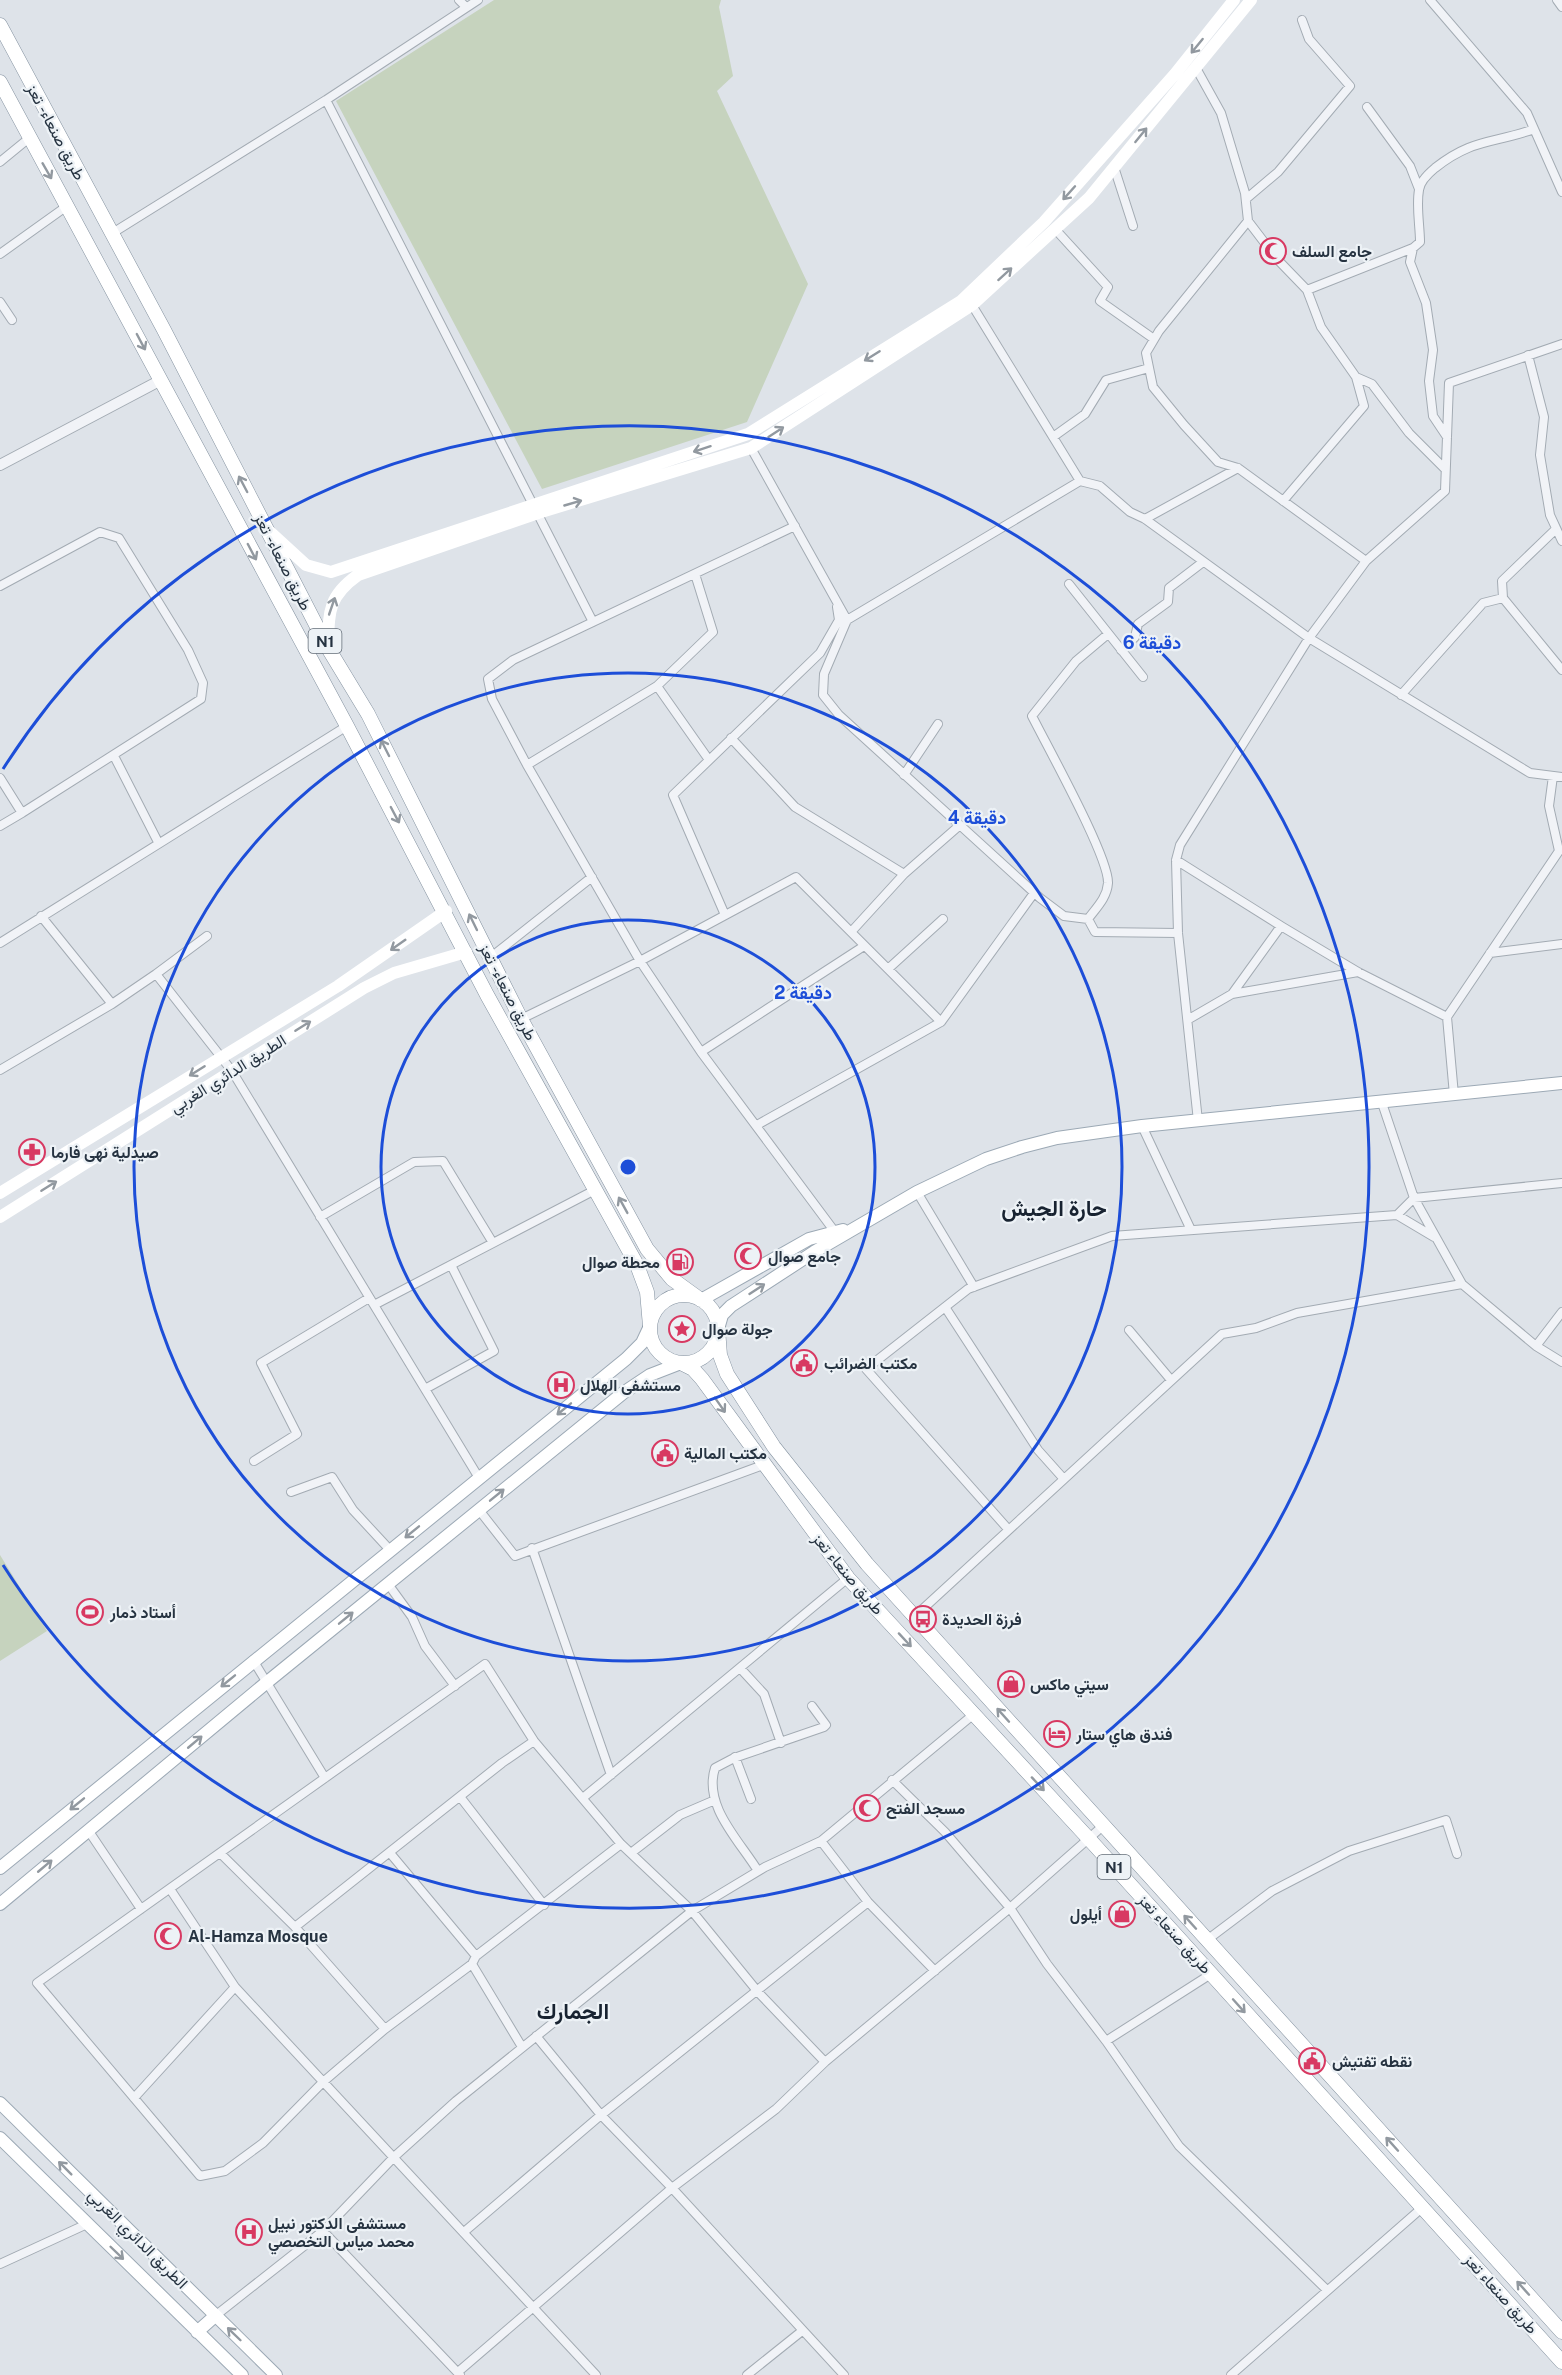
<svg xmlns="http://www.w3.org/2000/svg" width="1562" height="2375" font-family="'Public Sans',Vazirmatn,sans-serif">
	<rect width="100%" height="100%" fill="#dee3e9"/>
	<path fill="#c6d3be" d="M494 0H721L719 7 733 76 717 91 808 284 747 422 542 489 336 101Z
		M0 1555 47 1631 0 1661Z"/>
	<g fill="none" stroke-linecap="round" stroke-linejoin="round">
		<defs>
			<path id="minor" d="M459 0 466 7
				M1430 0 1527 113 1562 192
				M1557 0 1562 7
				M1196 68 1221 113 1245 193 1248 221
				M326 100 593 622
				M1367 107 1410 166 1419 189
				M0 162 28 139
				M1114 167 1133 226
				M1246 199 1278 172 1350 86 1309 39 1302 20
				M1055 229 1108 287 1100 301 1154 339
				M111 234 326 100 478 0
				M1413 248 1410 262 1426 303 1433 350 1429 381 1433 416 1447 437
				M0 254 67 206
				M1307 290 1413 248 1420 242C1420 226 1416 206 1419 190 1420 181 1429 173 1435 168 1473 138 1493 144 1534 129
				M0 302 12 320
				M1528 355 1544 417 1540 455 1550 515 1562 541
				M1356 377 1372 384 1409 433 1445 469
				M1053 437 1085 414 1106 380 1149 368
				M751 448 847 620 1080 481 972 305
				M1080 481 1100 486 1130 512 1145 519 1309 638 1366 561 1445 491 1449 383 1562 344
				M1283 501 1364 406 1356 377 1321 327 1307 290 1277 259 1248 221 1159 331 1146 353 1153 387 1184 425 1218 462 1238 468 1366 561
				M1145 519 1238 468
				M1556 529 1502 581 1503 598 1562 670
				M1069 584 1143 677
				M0 586 100 532 119 538 188 650 203 683 201 699 22 813 0 778
				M847 620 824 674 823 695 839 715 1040 898 1064 916 1088 919C1096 908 1107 898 1108 883 1109 857 1047 746 1032 716L1076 661 1108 634
				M1121 650 1135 637 1138 624 1168 602 1169 588 1203 562
				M657 686 709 760
				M1401 695 1483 603 1503 598
				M731 738 795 807 904 874 960 825
				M114 756 158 842
				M527 765 657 686 713 632 695 574
				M904 775 938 724
				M0 826 22 813
				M1176 860 1281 926 1232 994 1189 1019
				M725 915 673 795 820 653 839 620 837 607
				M1088 919 1095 932 1178 933
				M1281 926 1358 972 1447 1017
				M851 932 904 874
				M0 943 347 726
				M1490 953 1562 944
				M490 958 592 877
				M888 969 943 919
				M156 974 207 936
				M1232 994 1358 972
				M112 1004 156 974 232 1071 479 1478
				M521 1019 640 961 701 1052 835 1232
				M941 1022 1034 893
				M701 1052 864 946
				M0 1070 112 1004 41 916
				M1454 1095 1447 1017 1559 851 1549 806 1553 776
				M1382 1103 1414 1198 1462 1284
				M1198 1121 1178 933 1176 860 1180 845 1309 638 1530 773 1562 777
				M757 1125 941 1022 796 877 640 961 527 765 492 699 488 679 513 660 795 526
				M1142 1126 1191 1230
				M917 1192 974 1287
				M1397 1215 1414 1198 1562 1183
				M320 1217 414 1162 443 1161 493 1243
				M374 1305 593 1191
				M945 1307 1038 1450 1063 1478
				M1129 1330 1171 1380
				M1536 1346 1562 1312
				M425 1389 494 1351 451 1265
				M254 1461 297 1434 261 1363 369 1298
				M291 1492 332 1477 353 1510 390 1550
				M479 1510 515 1556 763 1465
				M1008 1529 866 1369 968 1289 1112 1236 1397 1215 1434 1237
				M532 1548 611 1775
				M388 1584 412 1617 425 1646 455 1686
				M914 1617 1222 1334 1256 1328 1297 1313 1462 1284 1536 1346 1562 1362
				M253 1660 325 1778
				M740 1668 764 1694 781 1743
				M735 1757 751 1799
				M892 1780 945 1832 1010 1908 1047 1964 1106 2041 1179 2146 1327 2290
				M584 1797 848 1578
				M461 1798 544 1905
				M88 1830 141 1909
				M821 1841 868 1902 935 1971
				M621 1844 476 1956 472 1964 385 2029 323 2082 263 2143 225 2171 200 2176 37 1983 485 1664 534 1741 621 1844 692 1911 758 1992 825 2062
				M220 1853 295 1927 385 2029
				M390 1853 476 1956
				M631 1853 680 1815 715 1800
				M758 1871C739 1840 703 1806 715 1768L734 1758 824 1727 826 1725 812 1706
				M170 1889 235 1987 596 2375
				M295 1927 502 1763 534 1741
				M1207 1940 1272 1891 1349 1851 1446 1820 1457 1854
				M472 1964 522 2047
				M536 2036 601 2115 672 2188 844 2375
				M1106 2041 1211 1974
				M134 2098 235 1987
				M323 2231 460 2375
				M464 2232 601 2115 868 1902
				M0 2264 87 2224
				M215 2316 323 2231 394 2157 456 2101 692 1911 765 1867 821 1841 974 1714
				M458 2372 672 2188 776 2109 825 2062 1010 1908 1104 1825
				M747 2375 802 2331
				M1231 2375 1423 2207"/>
			<path id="tertiary" d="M0 465 161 380"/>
			<path id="primary" d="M701 1300 809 1239 843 1230
				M718 1329 722 1315 731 1306 814 1252 917 1192 986 1159 1022 1147 1057 1138 1142 1126 1562 1083
				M0 1868 626 1359 642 1343 650 1326
				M0 1904 266 1683 623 1393 650 1375 681 1363
				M0 2103 276 2375
				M0 2138 242 2375
				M197 2332 215 2316"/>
			<path id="trunk" d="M0 25 164 330 328 648 368 714 521 1019 647 1249 672 1279 701 1300
				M0 82 347 726 487 995 637 1265 647 1292 650 1326
				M650 1329a34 34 0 1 1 68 0a34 34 0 1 1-68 0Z
				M718 1329 720 1355 727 1374 774 1447 867 1564 1562 2332
				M681 1363 693 1369 702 1379 848 1578 1090 1840 1562 2362"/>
		</defs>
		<use href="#minor" stroke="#a3abb3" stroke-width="10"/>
		<use href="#tertiary" stroke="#a3abb3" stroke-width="12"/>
		<use href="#primary" stroke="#9ca9b5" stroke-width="14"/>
		<use href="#trunk" stroke="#8492a0" stroke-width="15"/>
		<use href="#minor" stroke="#f1f3f7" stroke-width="8"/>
		<use href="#tertiary" stroke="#f1f3f7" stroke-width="10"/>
		<path stroke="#fff" stroke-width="12" d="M270 532 306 565 331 572 748 434 961 301 1044 222 1175 74 1234 0
			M328 648C329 613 327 597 358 575L538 513 751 448 972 305 1089 198 1251 0
			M0 1193 338 986 446 911
			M0 1217 364 988 394 973 466 952"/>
		<use href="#primary" stroke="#fff" stroke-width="12"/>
		<use href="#trunk" stroke="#fff" stroke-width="14"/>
	</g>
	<defs><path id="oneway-shaft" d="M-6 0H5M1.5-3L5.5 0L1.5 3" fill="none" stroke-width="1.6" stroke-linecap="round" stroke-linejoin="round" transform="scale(1.5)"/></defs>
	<g stroke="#9299a0">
		<use href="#oneway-shaft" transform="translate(1197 46) rotate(129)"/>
		<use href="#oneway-shaft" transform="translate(1141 135) rotate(-51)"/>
		<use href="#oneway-shaft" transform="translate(47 171) rotate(60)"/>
		<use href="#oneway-shaft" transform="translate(1069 193) rotate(132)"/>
		<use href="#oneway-shaft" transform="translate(1005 274) rotate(-42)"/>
		<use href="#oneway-shaft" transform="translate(141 342) rotate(62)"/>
		<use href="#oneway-shaft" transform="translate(872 356) rotate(148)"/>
		<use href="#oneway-shaft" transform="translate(776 432) rotate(-33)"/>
		<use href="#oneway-shaft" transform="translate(702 449) rotate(162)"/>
		<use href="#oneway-shaft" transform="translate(243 484) rotate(-118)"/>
		<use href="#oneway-shaft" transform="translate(573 503) rotate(-16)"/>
		<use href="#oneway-shaft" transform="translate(252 552) rotate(62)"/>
		<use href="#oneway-shaft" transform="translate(332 606) rotate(-71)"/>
		<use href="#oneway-shaft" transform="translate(385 748) rotate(-117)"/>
		<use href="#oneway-shaft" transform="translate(395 815) rotate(62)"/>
		<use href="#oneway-shaft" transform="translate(473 922) rotate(-116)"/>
		<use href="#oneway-shaft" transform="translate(398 945) rotate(145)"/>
		<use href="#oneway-shaft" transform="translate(303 1026) rotate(-32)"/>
		<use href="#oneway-shaft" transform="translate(197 1071) rotate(148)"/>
		<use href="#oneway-shaft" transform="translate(49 1186) rotate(-32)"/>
		<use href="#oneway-shaft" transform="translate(623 1205) rotate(-119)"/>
		<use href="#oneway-shaft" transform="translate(757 1289) rotate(-33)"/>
		<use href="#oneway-shaft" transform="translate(720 1405) rotate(55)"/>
		<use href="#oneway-shaft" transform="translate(564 1409) rotate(141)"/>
		<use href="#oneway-shaft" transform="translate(497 1495) rotate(-39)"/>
		<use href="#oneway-shaft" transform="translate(412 1532) rotate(141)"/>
		<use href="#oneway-shaft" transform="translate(346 1618) rotate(-39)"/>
		<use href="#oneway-shaft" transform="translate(905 1640) rotate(47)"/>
		<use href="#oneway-shaft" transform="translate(228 1681) rotate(141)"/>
		<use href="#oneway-shaft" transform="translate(1003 1715) rotate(-132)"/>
		<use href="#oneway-shaft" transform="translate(195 1742) rotate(-40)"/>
		<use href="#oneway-shaft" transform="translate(1038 1784) rotate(47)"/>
		<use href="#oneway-shaft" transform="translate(77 1804) rotate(141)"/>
		<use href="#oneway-shaft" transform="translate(45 1866) rotate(-40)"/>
		<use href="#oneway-shaft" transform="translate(1190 1922) rotate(-132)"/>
		<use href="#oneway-shaft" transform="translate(1239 2006) rotate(48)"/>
		<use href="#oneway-shaft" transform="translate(1392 2144) rotate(-132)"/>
		<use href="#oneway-shaft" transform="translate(65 2168) rotate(-135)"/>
		<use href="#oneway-shaft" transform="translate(117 2253) rotate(44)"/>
		<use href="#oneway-shaft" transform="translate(1523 2288) rotate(-132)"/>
		<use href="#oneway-shaft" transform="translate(234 2334) rotate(-136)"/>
	</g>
	<g fill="none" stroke="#1d4ed8" stroke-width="3">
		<circle cx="628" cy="1167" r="247"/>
		<circle cx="628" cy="1167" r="494"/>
		<path d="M3 769A741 741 0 1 1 3 1565"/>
	</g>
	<defs>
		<symbol id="mosque-ring" viewBox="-11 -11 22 22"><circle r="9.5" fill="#edf2f6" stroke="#d83962" stroke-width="1.5"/><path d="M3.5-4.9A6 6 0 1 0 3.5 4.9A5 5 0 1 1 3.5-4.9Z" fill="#d83962"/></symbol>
		<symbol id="pharmacy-ring" viewBox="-11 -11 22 22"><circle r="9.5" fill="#edf2f6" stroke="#d83962" stroke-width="1.5"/><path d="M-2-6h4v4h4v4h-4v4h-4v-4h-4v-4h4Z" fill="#d83962"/></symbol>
		<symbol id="fuel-ring" viewBox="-11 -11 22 22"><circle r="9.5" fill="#edf2f6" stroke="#d83962" stroke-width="1.5"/><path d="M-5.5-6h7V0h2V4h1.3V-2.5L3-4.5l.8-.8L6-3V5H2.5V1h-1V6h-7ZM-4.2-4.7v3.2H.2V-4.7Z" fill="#d83962"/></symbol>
		<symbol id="sight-ring" viewBox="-11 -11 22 22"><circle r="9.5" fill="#edf2f6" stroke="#d83962" stroke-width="1.5"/><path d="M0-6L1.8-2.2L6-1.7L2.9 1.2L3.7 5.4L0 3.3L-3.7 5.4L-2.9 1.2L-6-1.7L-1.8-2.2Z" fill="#d83962"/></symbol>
		<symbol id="civic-ring" viewBox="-11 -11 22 22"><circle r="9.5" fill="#edf2f6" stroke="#d83962" stroke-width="1.5"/><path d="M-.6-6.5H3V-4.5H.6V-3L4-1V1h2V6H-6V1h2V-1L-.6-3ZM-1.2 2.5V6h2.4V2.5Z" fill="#d83962"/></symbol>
		<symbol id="hospital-ring" viewBox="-11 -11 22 22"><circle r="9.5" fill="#edf2f6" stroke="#d83962" stroke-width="1.5"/><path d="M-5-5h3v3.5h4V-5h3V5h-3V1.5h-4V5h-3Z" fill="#d83962"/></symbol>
		<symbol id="stadium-ring" viewBox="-11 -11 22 22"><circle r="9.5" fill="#edf2f6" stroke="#d83962" stroke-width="1.5"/><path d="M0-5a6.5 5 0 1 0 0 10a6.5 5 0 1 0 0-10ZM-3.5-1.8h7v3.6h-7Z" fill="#d83962"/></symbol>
		<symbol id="bus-ring" viewBox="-11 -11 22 22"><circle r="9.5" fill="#edf2f6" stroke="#d83962" stroke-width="1.5"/><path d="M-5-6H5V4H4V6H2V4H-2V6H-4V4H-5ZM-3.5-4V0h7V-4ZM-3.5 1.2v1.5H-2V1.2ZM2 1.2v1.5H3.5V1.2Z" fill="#d83962"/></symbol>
		<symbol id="shop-ring" viewBox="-11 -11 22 22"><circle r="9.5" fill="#edf2f6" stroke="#d83962" stroke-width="1.5"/><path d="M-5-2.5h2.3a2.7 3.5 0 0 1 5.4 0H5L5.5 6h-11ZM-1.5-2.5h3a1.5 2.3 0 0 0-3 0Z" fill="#d83962"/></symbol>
		<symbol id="hotel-ring" viewBox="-11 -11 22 22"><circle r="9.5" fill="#edf2f6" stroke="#d83962" stroke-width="1.5"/><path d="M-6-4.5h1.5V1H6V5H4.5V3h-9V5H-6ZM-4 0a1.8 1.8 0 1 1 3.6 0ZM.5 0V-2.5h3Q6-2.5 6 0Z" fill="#d83962"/></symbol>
	</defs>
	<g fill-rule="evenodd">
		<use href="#mosque-ring" x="1258" y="236" width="30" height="30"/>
		<use href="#pharmacy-ring" x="17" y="1137" width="30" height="30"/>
		<use href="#mosque-ring" x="733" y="1241" width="30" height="30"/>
		<use href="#fuel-ring" x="665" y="1247" width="30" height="30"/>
		<use href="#sight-ring" x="667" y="1314" width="30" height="30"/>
		<use href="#civic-ring" x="789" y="1348" width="30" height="30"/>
		<use href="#hospital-ring" x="546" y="1370" width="30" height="30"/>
		<use href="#civic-ring" x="650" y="1438" width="30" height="30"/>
		<use href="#stadium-ring" x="75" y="1597" width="30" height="30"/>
		<use href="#bus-ring" x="908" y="1604" width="30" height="30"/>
		<use href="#shop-ring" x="996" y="1669" width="30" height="30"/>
		<use href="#hotel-ring" x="1042" y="1719" width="30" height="30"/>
		<use href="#mosque-ring" x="852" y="1793" width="30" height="30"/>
		<use href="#shop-ring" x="1107" y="1899" width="30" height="30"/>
		<use href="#mosque-ring" x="153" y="1921" width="30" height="30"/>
		<use href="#civic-ring" x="1297" y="2046" width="30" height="30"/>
		<use href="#hospital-ring" x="234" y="2217" width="30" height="30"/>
	</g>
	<g text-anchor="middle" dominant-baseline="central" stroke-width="4.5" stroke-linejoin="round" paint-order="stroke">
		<g fill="#edf2f6" stroke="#626c77" stroke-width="1.5">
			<rect x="308.5" y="629" width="33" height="24" rx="4.5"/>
			<rect x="1097.5" y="1855" width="33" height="24" rx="4.5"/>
		</g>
		<g font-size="15" font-weight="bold" fill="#263341">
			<text x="325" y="641">N1</text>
			<text x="1114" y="1867">N1</text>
		</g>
		<g font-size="16" fill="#263341" stroke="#edf2f6">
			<text transform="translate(56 132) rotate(62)">طريق صنعاء - تعز</text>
			<text transform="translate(283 562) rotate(63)">طريق صنعاء - تعز</text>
			<text transform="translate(508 992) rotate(63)">طريق صنعاء - تعز</text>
			<text transform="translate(228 1074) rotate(-32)">الطريق الدائري الغربي</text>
			<text transform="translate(848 1574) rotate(50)">طريق صنعاء تعز</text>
			<text transform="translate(1175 1934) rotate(48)">طريق صنعاء تعز</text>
			<text transform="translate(138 2239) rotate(45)">الطريق الدائري الغربي</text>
			<text transform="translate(1501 2294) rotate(48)">طريق صنعاء تعز</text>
		</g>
		<g font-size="16" font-weight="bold" fill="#263341" stroke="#edf2f6" text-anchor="start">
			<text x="1292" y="251">جامع السلف</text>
			<text x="51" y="1152">صيدلية نهى فارما</text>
			<text x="768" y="1256">جامع صوال</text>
			<text x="660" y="1262" text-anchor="end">محطة صوال</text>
			<text x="702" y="1329">جولة صوال</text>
			<text x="824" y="1363">مكتب الضرائب</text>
			<text x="580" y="1385">مستشفى الهلال</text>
			<text x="684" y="1453">مكتب المالية</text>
			<text x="110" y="1612">أستاد ذمار</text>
			<text x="942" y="1619">فرزة الحديدة</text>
			<text x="1030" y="1684">سيتي ماكس</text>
			<text x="1076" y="1734">فندق هاي ستار</text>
			<text x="886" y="1808">مسجد الفتح</text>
			<text x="1102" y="1914" text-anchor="end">أيلول</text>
			<text x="188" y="1936">Al-Hamza Mosque</text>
			<text x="1332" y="2061">نقطه تفتيش</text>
			<text x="268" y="2223">مستشفى الدكتور نبيل<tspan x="268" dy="18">محمد مياس التخصصي</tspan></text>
		</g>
		<g font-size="22" font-weight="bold" fill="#182331" stroke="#edf2f6">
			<text x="1054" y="1208">حارة الجيش</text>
			<text x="573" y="2011">الجمارك</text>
		</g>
	</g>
	<circle cx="628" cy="1167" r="9" fill="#1d4ed8" stroke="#edf2f6" stroke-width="3"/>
	<g font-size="18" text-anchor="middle" font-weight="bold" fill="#1d4ed8" stroke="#edf2f6" stroke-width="4.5" stroke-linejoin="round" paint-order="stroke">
		<text x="1152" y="649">6 دقيقة</text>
		<text x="977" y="824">4 دقيقة</text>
		<text x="803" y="999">2 دقيقة</text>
	</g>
</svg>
